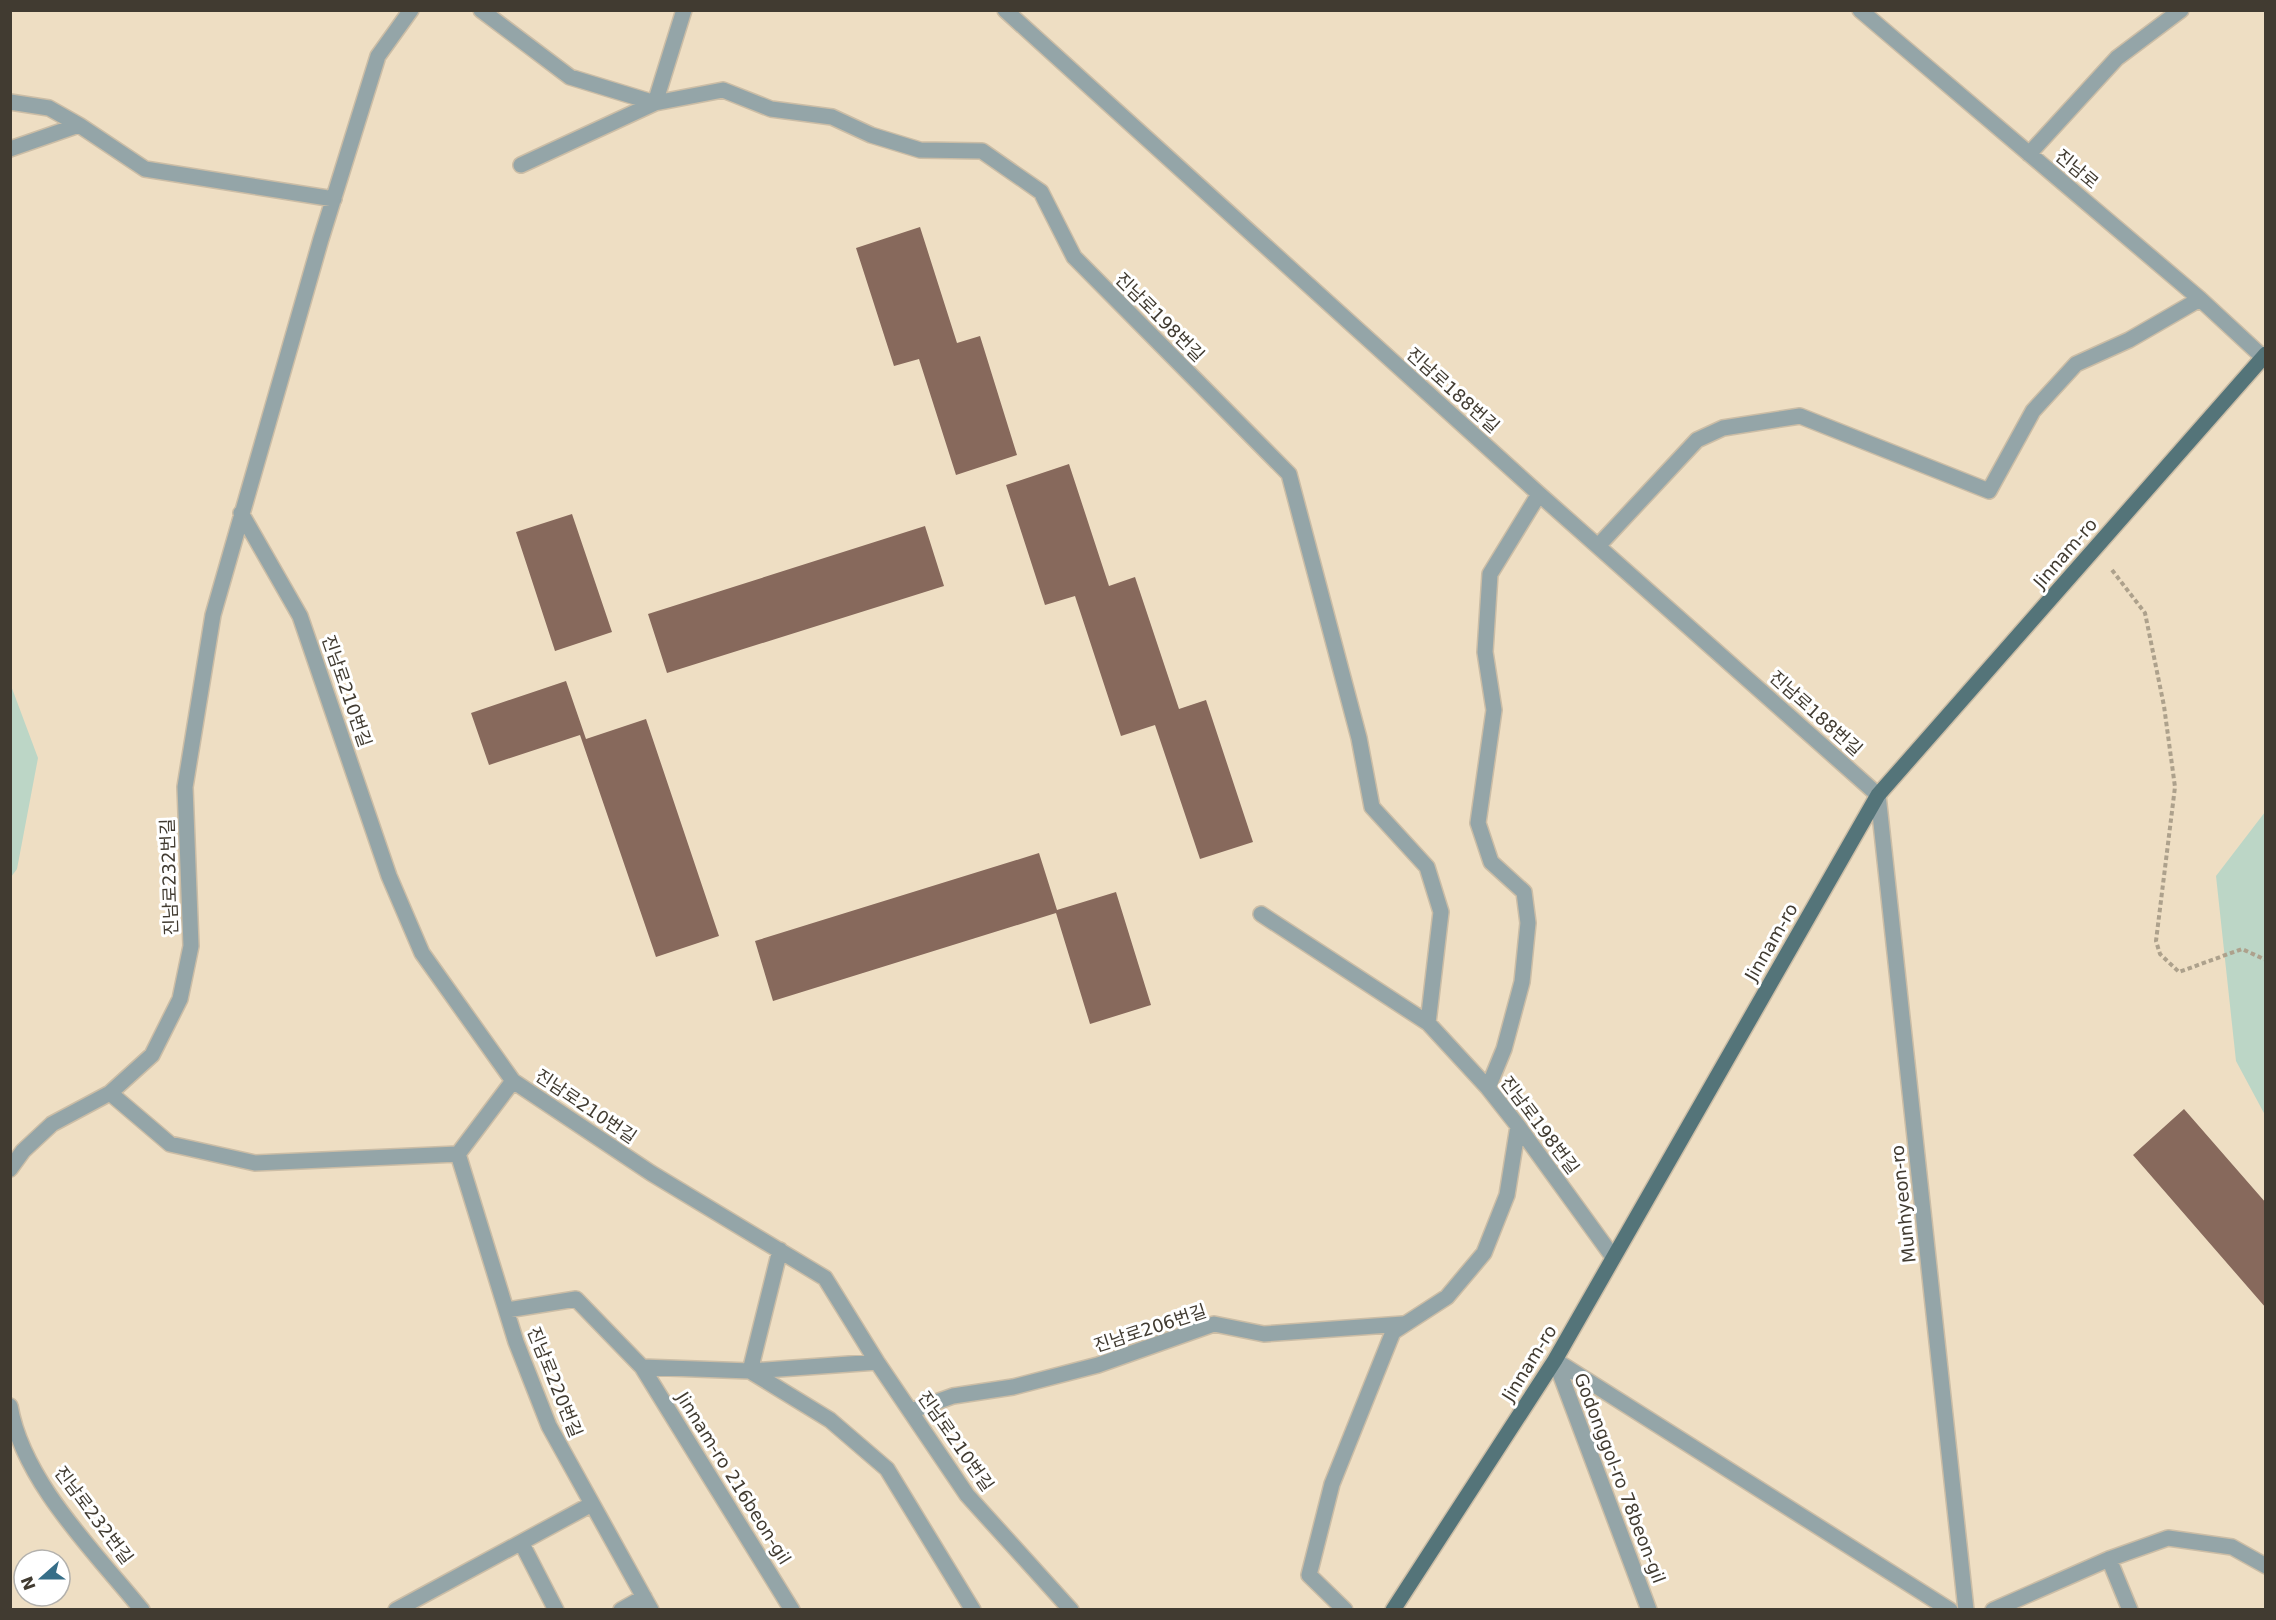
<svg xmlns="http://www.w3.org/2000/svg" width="2276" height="1620" font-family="'DejaVu Sans','Noto Sans KR',sans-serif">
	<rect width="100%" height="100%" fill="#eedec3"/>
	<path fill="#bcd6c6" d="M10 683 38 758 17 869 11 877Z
		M2265 812V1115L2236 1061 2216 876Z"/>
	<path fill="#87695c" d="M920 227 957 343 980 336 1017 455 956 475 919 359 894 366 856 248Z
		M1069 464 1109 586 1135 577 1179 709 1206 700 1253 842 1200 859 1155 725 1121 736 1075 596 1045 605 1006 485Z
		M572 514 612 632 555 651 516 532Z
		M925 526 944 586 667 673 648 614Z
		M566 681 586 739 646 719 719 936 656 957 580 735 489 765 471 713Z
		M1039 853 1057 910 1116 892 1151 1005 1090 1024 1056 913 773 1001 755 941Z
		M2184 1109 2266 1203V1308L2133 1155Z"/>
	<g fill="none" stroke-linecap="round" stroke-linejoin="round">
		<defs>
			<path id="minor" d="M481 10 570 77 655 103 723 90 771 109 832 117 871 135 920 150 982 151 1041 192 1074 257 1289 474 1359 738 1372 807 1427 867 1441 912 1428 1023
				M1005 10 1539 494 1878 795 1966 1610
				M1860 10 2200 299 2266 360
				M10 102 49 108 79 125
				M10 149 79 125 145 169 334 199
				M2029 154 2117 58 2181 10
				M521 165 655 103 684 10
				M241 513 300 616 389 876 422 953 513 1081 651 1173 825 1278 877 1362 967 1495 1071 1610
				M1598 546 1697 440 1723 428 1800 416 1989 491 2033 411 2076 364 2129 340 2200 299
				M1261 914 1428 1023 1488 1088 1518 1126 1613 1257
				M1488 1088 1504 1049 1522 982 1528 923 1524 892 1491 862 1478 823 1494 710 1485 652 1490 574 1539 494
				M110 1093 170 1144 255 1163 458 1154
				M458 1154 516 1342 549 1426 651 1610
				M458 1154 513 1081
				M10 1169 23 1151 52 1124 110 1093 152 1055 180 999 191 946 185 787 213 615 321 239 378 56 411 10
				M507 1310 576 1299 642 1367 792 1610
				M1555 1360 1950 1610
				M1555 1360 1649 1610
				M642 1367 750 1371 877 1362
				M750 1371 830 1420 887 1469 973 1610
				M750 1371 780 1250
				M10 1406C23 1482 95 1552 142 1610
				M911 1411 953 1396 1013 1387 1098 1365 1214 1324 1264 1334 1403 1324
				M522 1544 556 1610
				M2109 1559 2130 1610
				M396 1610 592 1504
				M621 1610 644 1597
				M1345 1610 1309 1575 1332 1484 1393 1332 1447 1297 1484 1253 1507 1195 1518 1126
				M1993 1610 2109 1559 2168 1538 2232 1547 2266 1566"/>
			<path id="major" d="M1393 1610 1555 1360 1878 795 2266 354"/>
		</defs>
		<use href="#minor" stroke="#cbbda6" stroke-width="18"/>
		<use href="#major" stroke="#cbbda6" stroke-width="18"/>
		<path stroke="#ada18c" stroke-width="4" stroke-dasharray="4.5 3" stroke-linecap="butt" d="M2112 570 2145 613 2164 706 2175 787 2156 941 2160 954 2179 972 2242 949 2266 960"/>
		<use href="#minor" stroke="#94a5a8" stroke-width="15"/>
		<use href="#major" stroke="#547479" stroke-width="15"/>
	</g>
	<g text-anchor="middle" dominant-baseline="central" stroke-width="6" stroke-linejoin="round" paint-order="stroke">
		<g font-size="18" fill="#413b31" stroke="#fff">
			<text transform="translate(2077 169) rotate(40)">진남로</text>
			<text transform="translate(1160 317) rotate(45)">진남로198번길</text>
			<text transform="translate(1453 390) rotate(42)">진남로188번길</text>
			<text transform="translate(2065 553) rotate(-49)">Jinnam-ro</text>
			<text transform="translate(347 691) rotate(71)">진남로210번길</text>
			<text transform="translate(1816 713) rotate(42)">진남로188번길</text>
			<text transform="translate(169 877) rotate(-92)">진남로232번길</text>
			<text transform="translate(1771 942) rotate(-60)">Jinnam-ro</text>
			<text transform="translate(586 1106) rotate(34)">진남로210번길</text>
			<text transform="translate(1540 1125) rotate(53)">진남로198번길</text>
			<text transform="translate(1903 1204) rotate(-96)">Munhyeon-ro</text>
			<text transform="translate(1150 1328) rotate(-18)">진남로206번길</text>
			<text transform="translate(1529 1363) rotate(-58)">Jinnam-ro</text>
			<text transform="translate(555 1382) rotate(68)">진남로220번길</text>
			<text transform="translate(956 1441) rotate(55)">진남로210번길</text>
			<text transform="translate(734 1478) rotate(58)">Jinnam-ro 216beon-gil</text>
			<text transform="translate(1620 1478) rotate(69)">Godonggol-ro 78beon-gil</text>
			<text transform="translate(94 1515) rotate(53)">진남로232번길</text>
		</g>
	</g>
	<rect width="2276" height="1620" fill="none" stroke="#413b31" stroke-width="24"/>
	<g transform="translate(42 1578) rotate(249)"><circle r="28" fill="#ffffff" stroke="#b3b1ad" stroke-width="1.5"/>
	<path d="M0-4.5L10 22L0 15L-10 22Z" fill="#366e88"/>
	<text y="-9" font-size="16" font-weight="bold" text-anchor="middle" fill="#413b31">N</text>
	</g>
</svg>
